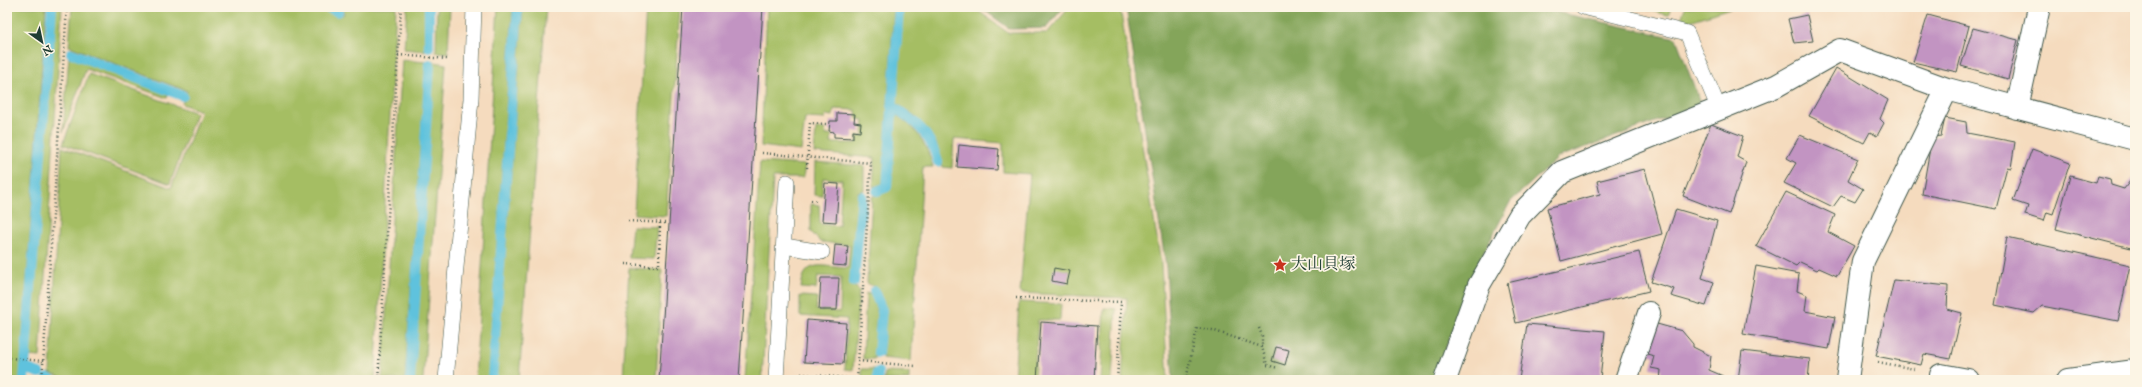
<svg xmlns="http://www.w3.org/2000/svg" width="2142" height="387" font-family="'IM FELL English','Noto Serif JP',serif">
	<rect width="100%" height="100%" fill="#fcf5e5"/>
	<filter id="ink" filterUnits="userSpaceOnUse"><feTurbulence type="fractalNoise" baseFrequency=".025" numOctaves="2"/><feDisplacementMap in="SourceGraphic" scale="8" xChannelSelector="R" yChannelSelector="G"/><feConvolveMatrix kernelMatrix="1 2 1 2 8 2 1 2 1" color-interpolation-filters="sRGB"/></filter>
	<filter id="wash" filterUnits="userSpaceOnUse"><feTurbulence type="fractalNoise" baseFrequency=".012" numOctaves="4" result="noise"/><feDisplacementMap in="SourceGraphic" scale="16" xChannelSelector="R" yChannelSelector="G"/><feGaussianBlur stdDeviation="0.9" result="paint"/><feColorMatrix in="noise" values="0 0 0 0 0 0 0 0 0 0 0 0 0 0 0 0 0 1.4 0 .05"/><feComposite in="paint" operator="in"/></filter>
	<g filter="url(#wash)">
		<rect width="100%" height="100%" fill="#f5dbbe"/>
		<path fill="#a5be64" stroke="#627e4c" d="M7 7H46L20 380H7Z
			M55 7H62L40 357 29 356Z
			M72 7H317L339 16 344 14 342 7H396L375 380H67L50 373 62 147 171 188 201 111 182 104 187 91 69 46Z
			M407 7H425V51L404 49Z
			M437 7H450L448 53 436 52Z
			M498 7H513L488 380H475Z
			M523 7H546L519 380H496Z
			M646 7H680L666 216 634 214Z
			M767 7H894L883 184 873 187 875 158 814 153 816 129H825L826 135H832L831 143H857V136H863L864 120 857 119 856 110 834 109 833 116 826 115 825 119 805 118 801 151 761 146Z
			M903 7H973L1008 33H1047L1070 7H1120L1161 264 1168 380H1122L1127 298 1020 293 1030 174 1003 172V143L954 139 952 168 943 167 936 143 915 116 896 103Z
			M1636 7H1671L1668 15Z
			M1685 7H1733L1690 21 1681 20Z
			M69 55 168 94 167 98 86 69 63 132Z
			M402 60 426 62 405 380 382 379Z
			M434 62 446 64 423 380H414Z
			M89 74 196 113 170 184 63 144Z
			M895 114C917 128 926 142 933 167H923L911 361 882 358 886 309 878 289 867 283 872 197 889 189Z
			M760 162 805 165 803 178H773L762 380H745Z
			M815 162 864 166V190L858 192 851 284 859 290 853 370 845 369 847 319 800 316V296L817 297 816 310 840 312 841 277 818 276 816 289 801 288C804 256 825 268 848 268L850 245 821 242 811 232V204L819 205 820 224 839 226 842 180 823 178 822 196 814 195Z
			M632 226 657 227 654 259 629 258Z
			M629 268 662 270 656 380H623Z
			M866 293 872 295 877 311 874 359H863Z
			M1019 302 1061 304 1060 320H1038L1034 380H1014Z
			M1104 308 1116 309 1112 380H1100Z
			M862 369H874V380H862Z
			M885 372 909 373V380H884Z"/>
		<path fill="#84a55a" stroke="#527147" d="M980 7H1064L1046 28 1010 29Z
			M1126 7H1533L1676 38 1701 105 1559 157 1510 202 1468 283 1435 380H1173L1166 267Z"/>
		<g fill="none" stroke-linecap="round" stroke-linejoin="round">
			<path stroke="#5fc2dd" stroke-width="10" d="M326 7 338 12
				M429 7V47
				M71 53 183 96
				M892 106C917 122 930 133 938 162
				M877 191 887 187 899 7
				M854 282 862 196
				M874 291 882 310 878 353
				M25 368 39 373
				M48 378 52 380
				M24 380 52 7
				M410 380 430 64
				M492 380 518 7
				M878 380V372"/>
		</g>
		<g id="blocks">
			<path fill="#c294c2" d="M683 7H763L739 380H659Z
				M1807 15 1813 41 1794 43 1788 19Z
				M1928 15 1969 26 1957 72 1913 62Z
				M1973 28 2018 40 2008 79 1961 66Z
				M1836 68 1888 100 1880 119 1884 123 1877 136 1870 132 1864 143 1809 116Z
				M837 113 855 114 854 122 861 123 860 132 853 131V138L834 137V132L829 131 830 121H837Z
				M1945 118 1966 122 1967 133 2015 142 2011 168 2007 167 1996 209 1922 194 1932 137 1941 136Z
				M1711 124 1743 136 1737 157 1746 162 1729 214 1683 196Z
				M1800 135 1858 159 1848 180 1863 189 1855 202 1841 196 1833 207 1784 183 1796 163 1787 158Z
				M959 145 999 149 997 170 957 167Z
				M2032 149 2070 163 2053 214 2047 212 2044 221 2025 215 2028 206 2013 201Z
				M1645 169 1662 234 1561 261 1547 208 1600 194 1597 181Z
				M2070 176 2096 183 2098 176 2110 179 2111 185 2124 189 2133 177 2135 178V236L2131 248 2056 229Z
				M825 183 839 184 836 222 822 221Z
				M1786 192 1835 215 1828 232 1854 246 1837 276 1819 268 1817 270 1800 262 1796 266 1756 246Z
				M1676 209 1717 221 1702 278 1714 282 1706 306 1671 296 1674 289 1651 282Z
				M2007 237 2130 265 2118 321 2042 306 2034 313 1995 305Z
				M835 245 848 246 846 266 833 265Z
				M1639 252 1649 291 1516 323 1507 283Z
				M1756 266 1799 274 1797 291 1807 295 1805 311 1835 317 1829 349 1743 334Z
				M1054 268 1070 271 1067 284 1052 281Z
				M821 278H839L837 310H819Z
				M1894 280 1948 286 1947 309 1962 313 1951 359 1924 354 1921 365 1876 356Z
				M807 320 846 323 843 364 804 362Z
				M1041 322 1097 326 1094 380H1037Z
				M1527 324 1605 331 1600 380H1519Z
				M1657 324 1682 331 1693 344V347L1711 356 1709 370 1723 376 1721 380H1660L1661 370 1651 368 1654 356 1647 354Z
				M1276 347 1289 350 1285 365 1272 361Z
				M1742 351 1810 359 1808 380H1738Z"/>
		</g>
	</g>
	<g filter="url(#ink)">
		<use href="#blocks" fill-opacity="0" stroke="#3f5549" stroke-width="1"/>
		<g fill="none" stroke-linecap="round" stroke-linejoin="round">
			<defs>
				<path id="service" d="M1583 7 1687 33 1719 109
					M784 246 822 252
					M446 380 471 99 474 7
					M776 380 787 182"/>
				<path id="minor" d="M2017 108 2039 7
					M1941 375 1968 380
					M1445 380 1479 285 1520 215 1562 172 1776 86 1840 50 1947 89
					M1626 380 1649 313
					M1847 380 1863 261 1947 89 2135 139
					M2068 380 2135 371"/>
			</defs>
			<use href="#service" stroke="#3f5549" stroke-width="16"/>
			<use href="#minor" stroke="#3f5549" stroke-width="24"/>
			<path stroke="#3f5549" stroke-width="2.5" stroke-dasharray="1 3" stroke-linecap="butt" d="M398 55 447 59
				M762 153 871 163 857 380
				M807 168 810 123 826 124
				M811 200 818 201
				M628 221 665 223
				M625 264 659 266 660 223
				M1016 298 1121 302 1117 380
				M1259 328 1262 336V347
				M10 358 43 361
				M858 361 916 366
				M1878 362 1914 369
				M801 374 857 379
				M42 380 67 7
				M378 380 401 7
				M1186 380 1197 328 1212 330 1262 347 1267 365 1278 368"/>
			<use href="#service" stroke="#fff" stroke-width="15"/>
			<use href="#minor" stroke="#fff" stroke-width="22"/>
		</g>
	</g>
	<defs>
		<symbol id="sight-bare" viewBox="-9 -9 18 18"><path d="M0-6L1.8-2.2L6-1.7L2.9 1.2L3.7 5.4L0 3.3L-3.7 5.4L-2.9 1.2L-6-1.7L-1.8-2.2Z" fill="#c8321e" stroke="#fcf5e5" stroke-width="2.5" paint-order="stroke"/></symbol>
	</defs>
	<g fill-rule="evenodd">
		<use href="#sight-bare" x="1270" y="255" width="20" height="20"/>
	</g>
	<g text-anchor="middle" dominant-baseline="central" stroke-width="3.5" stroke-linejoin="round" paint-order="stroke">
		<g font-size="16" fill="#1f3d34" stroke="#fcf5e5" text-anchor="start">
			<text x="1291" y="265">大山貝塚</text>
		</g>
	</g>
	<rect width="2142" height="387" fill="none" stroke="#fcf5e5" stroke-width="24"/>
	<g transform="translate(42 42) rotate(147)" stroke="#fcf5e5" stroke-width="3" paint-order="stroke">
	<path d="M0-3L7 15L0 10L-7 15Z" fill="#1f3d34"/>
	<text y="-6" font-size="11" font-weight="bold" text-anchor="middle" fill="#1f3d34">N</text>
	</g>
</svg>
